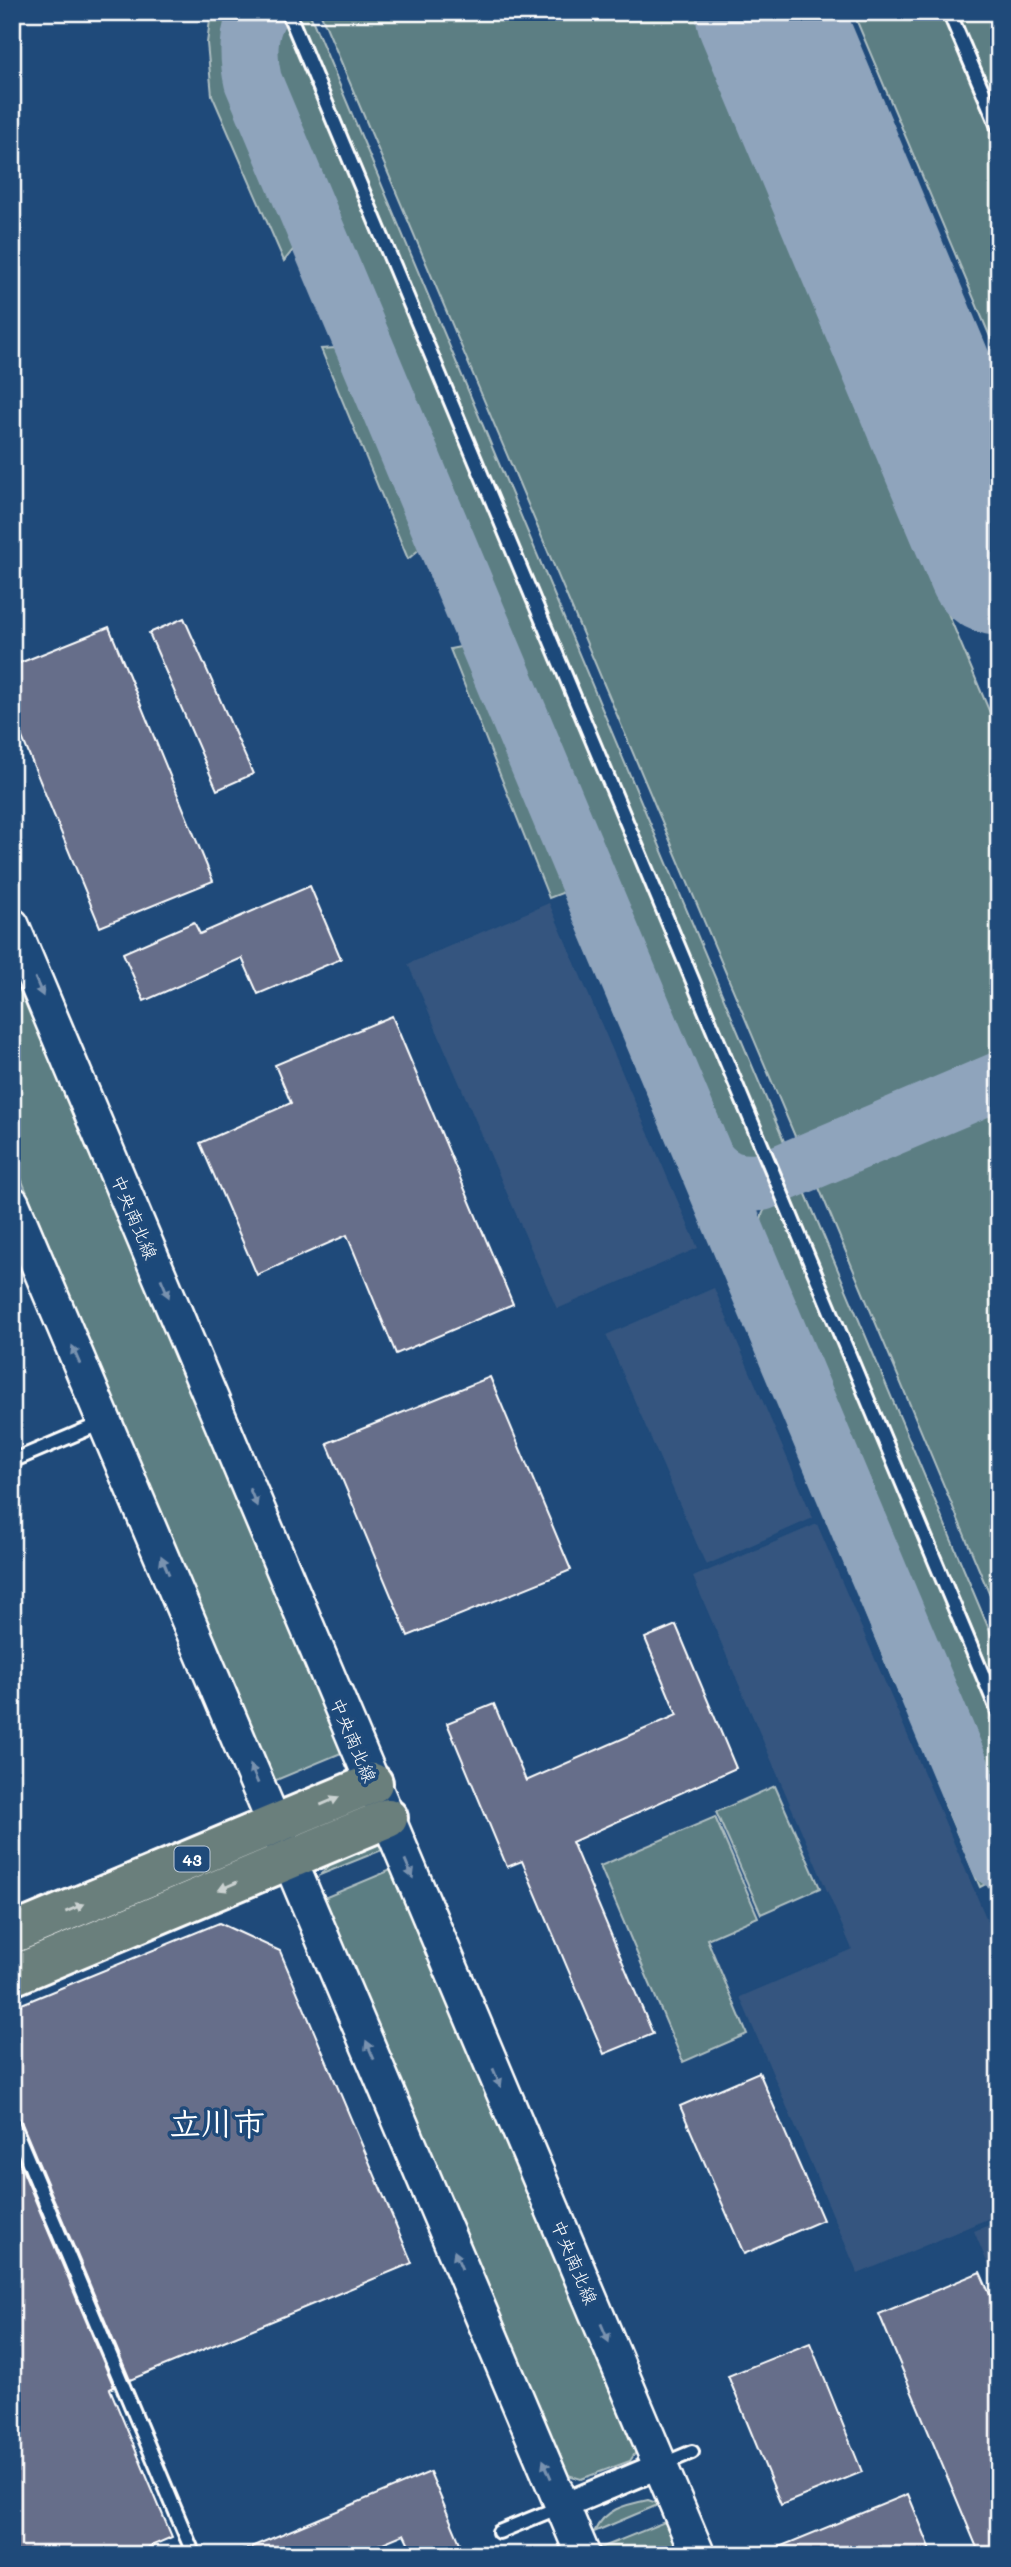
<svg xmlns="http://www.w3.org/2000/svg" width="1011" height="2567" font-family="Mali,'Klee One',sans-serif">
	<rect width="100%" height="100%" fill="#1f4a7a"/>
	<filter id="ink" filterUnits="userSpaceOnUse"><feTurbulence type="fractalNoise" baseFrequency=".0143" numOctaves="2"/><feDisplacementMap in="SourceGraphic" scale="14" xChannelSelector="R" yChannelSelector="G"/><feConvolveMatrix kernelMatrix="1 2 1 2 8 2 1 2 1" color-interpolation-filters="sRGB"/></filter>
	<g filter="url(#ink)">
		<path fill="#34557f" d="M549 903 698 1248 557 1309 408 964Z
			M714 1288 813 1518 706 1565 606 1335Z
			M817 1524 999 1948V2214L858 2274 740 1997 852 1949 693 1577Z
			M999 2221V2291L974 2231Z"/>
		<path fill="#5c7e83" stroke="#aebec1" stroke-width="2" d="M211 12H250C222 79 276 164 302 226L300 241 284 261 212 95 207 43Z
			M293 12H309L791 1158 776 1164Z
			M320 12H694L999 734V1070L802 1153Z
			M853 12H999V358Z
			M283 14 768 1167C749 1174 738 1172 726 1155L283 100C273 69 268 44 283 14Z
			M336 348 357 361 427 530 421 548 408 559 321 349Z
			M460 647 481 652 575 888 549 898 450 649Z
			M12 955 346 1751 274 1781 12 1157Z
			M999 1106V1617L817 1183Z
			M803 1187 999 1653V1693L788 1194Z
			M777 1198 999 1723V1802L762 1237C759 1217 761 1209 777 1198Z
			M840 1505 869 1574 852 1581 824 1512Z
			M879 1595 913 1678 895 1685 861 1602Z
			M921 1696 955 1780 939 1786 905 1702Z
			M775 1786 820 1888 761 1914 716 1812Z
			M964 1796 999 1877 980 1887 945 1805Z
			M715 1817 758 1917 707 1939 747 2034 683 2062 600 1866Z
			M375 1843 387 1848 320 1875C334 1857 354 1850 375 1843Z
			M398 1867 638 2449 630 2461 581 2479 568 2475 557 2457 324 1898Z
			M648 2500 660 2504 594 2532C605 2509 624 2505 648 2500Z
			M672 2519 687 2555H600L598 2549Z"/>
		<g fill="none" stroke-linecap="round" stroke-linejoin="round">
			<path stroke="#8fa4bc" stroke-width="58" d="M259 12C247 32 248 59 253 81L999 1860
				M706 1161C720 1180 738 1185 761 1182L999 1081"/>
			<path stroke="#8fa4bc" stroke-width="145" d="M768 12 999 563"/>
		</g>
		<path fill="#666e8a" stroke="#fff" stroke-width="2" d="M184 618 253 774 217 790 149 633Z
			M109 627 213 881 100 927 12 713V666Z
			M310 886 341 959 258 994 242 958 144 1001 123 953 194 922 200 934Z
			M392 1016 513 1304 396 1354 347 1235 257 1275 200 1143 291 1103 275 1065Z
			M490 1377 571 1570 408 1636 327 1443Z
			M676 1625 736 1768 572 1842 653 2034 604 2054 522 1861 507 1867 447 1723 494 1704 526 1781 677 1715 645 1638Z
			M219 1923 280 1951 412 2263 130 2380 20 2119 12 2113V2008Z
			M759 2072 823 2220 744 2254 680 2106Z
			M12 2145 114 2387 110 2389 172 2537 130 2555H12Z
			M980 2272 999 2315V2555H980L879 2314Z
			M810 2343 862 2472 781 2505 728 2376Z
			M430 2472 465 2555H414L404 2534 354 2555H232Z
			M908 2494 933 2555H762V2554Z"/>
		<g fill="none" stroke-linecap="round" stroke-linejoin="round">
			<defs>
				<path id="service" d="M288 12 999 1714
					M949 12 999 129
					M12 1461 104 1422
					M12 2122 194 2555
					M661 2465 692 2452
					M499 2532 560 2507"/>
				<path id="minor" d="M563 2506 661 2465"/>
				<path id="secondary" d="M12 925 698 2555
					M12 1203 583 2555"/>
				<path id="primary" d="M12 1934 373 1783
					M12 1976 388 1818"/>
			</defs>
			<use href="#service" stroke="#fff" stroke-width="18"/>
			<use href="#minor" stroke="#fff" stroke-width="30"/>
			<use href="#secondary" stroke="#fff" stroke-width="38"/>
			<use href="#primary" stroke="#fff" stroke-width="44"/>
			<use href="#service" stroke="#1f4a7a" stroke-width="12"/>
			<use href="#minor" stroke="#1f4a7a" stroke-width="24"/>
			<use href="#secondary" stroke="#1f4a7a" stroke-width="33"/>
			<use href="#primary" stroke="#6b7f7c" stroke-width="38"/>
		</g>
		<defs><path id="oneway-solid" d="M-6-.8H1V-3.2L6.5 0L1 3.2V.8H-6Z" transform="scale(1.75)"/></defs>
		<g fill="#7992af">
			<use href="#oneway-solid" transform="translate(39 987) rotate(67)"/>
			<use href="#oneway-solid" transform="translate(165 1288) rotate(67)"/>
			<use href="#oneway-solid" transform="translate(76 1355) rotate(-113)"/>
			<use href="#oneway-solid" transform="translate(253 1497) rotate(67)"/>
			<use href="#oneway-solid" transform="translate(165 1565) rotate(-113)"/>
			<use href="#oneway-solid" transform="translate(254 1774) rotate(-113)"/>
			<use href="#oneway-solid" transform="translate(409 1869) rotate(67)"/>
			<use href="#oneway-solid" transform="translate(370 2050) rotate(-113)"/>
			<use href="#oneway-solid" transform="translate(497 2078) rotate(67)"/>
			<use href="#oneway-solid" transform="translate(458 2260) rotate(-113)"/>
			<use href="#oneway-solid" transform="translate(605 2333) rotate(67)"/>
			<use href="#oneway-solid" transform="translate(547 2469) rotate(-113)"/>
		</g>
		<g fill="#cbd2d1">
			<use href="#oneway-solid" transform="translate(330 1801) rotate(-23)"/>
			<use href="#oneway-solid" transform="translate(228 1886) rotate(157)"/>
			<use href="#oneway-solid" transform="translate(75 1908) rotate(-23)"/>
		</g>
	</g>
	<g text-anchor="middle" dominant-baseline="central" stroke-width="7" stroke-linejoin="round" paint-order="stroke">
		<rect fill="#1f4a7a" stroke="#bcc9d7" stroke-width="2" x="174.5" y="1846.5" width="35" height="25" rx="5"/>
		<g font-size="16" font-weight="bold" fill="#fff">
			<text x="192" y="1859">43</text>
		</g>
		<g font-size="18" fill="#fff" stroke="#1f4a7a">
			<text transform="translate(135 1217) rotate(67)">中央南北線</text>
			<text transform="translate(354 1740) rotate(67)">中央南北線</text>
			<text transform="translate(575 2262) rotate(67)">中央南北線</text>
		</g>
		<g font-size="32" font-weight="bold" fill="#fff" stroke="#1f4a7a">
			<text x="217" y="2122">立川市</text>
		</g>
	</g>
	<rect width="1011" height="2567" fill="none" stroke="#1f4a7a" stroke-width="42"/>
	<rect x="21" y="21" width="969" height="2525" fill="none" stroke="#fff" stroke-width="2.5" filter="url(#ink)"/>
</svg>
